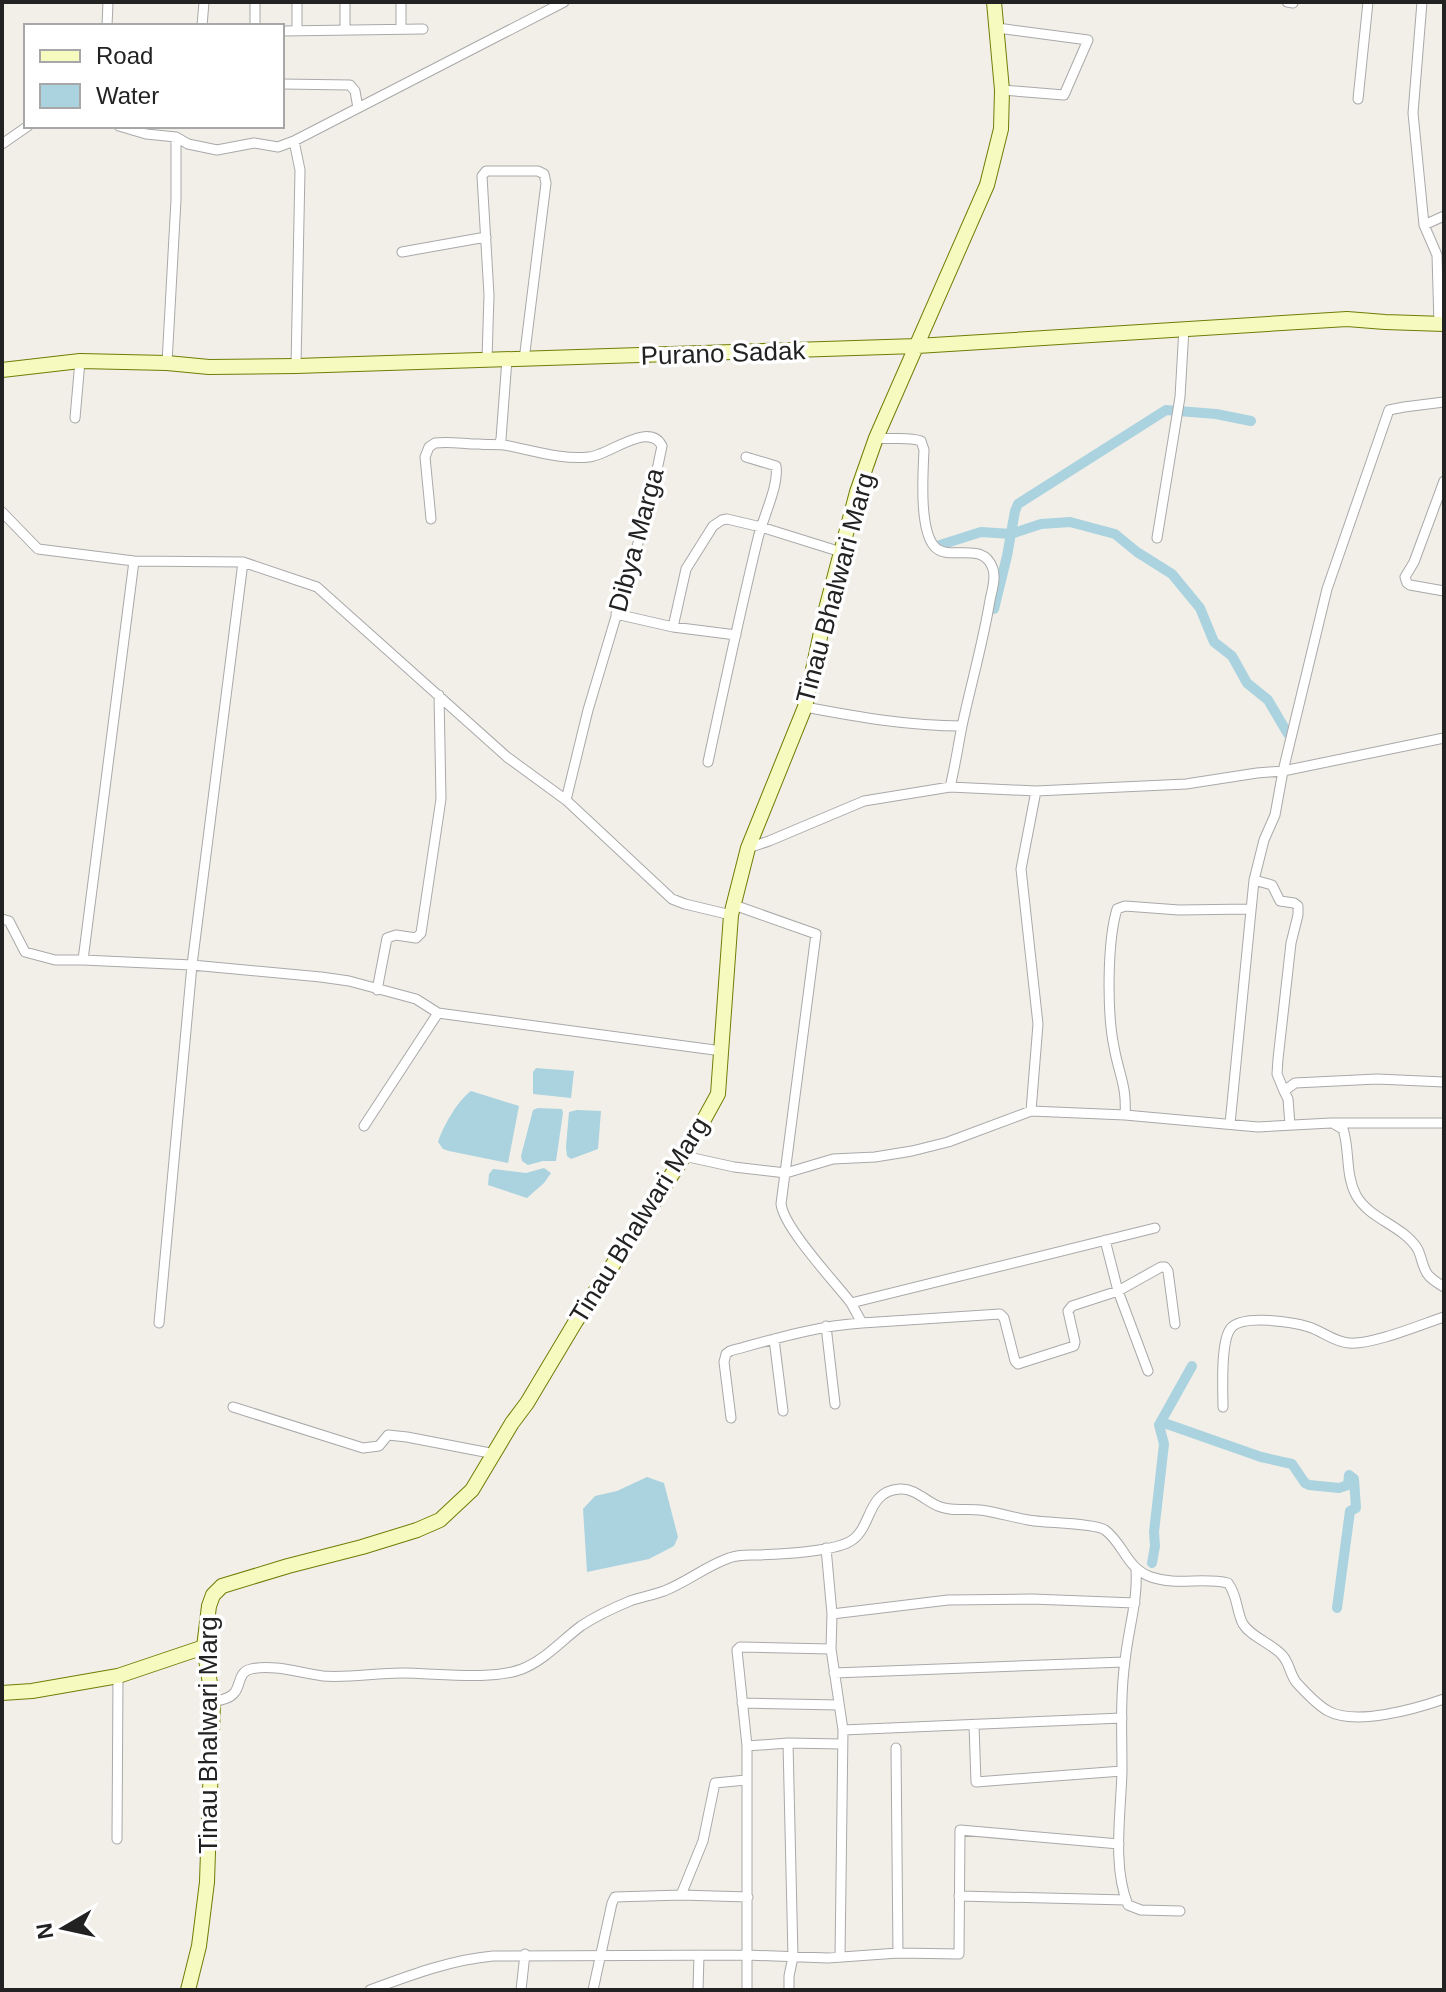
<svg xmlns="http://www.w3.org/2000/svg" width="1446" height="1992" font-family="Arial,sans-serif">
	<rect width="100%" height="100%" fill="#f2efe9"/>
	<path fill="#aad3df" d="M536 1068 574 1071 571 1098 533 1094V1072Z
		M471 1091 519 1106 508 1163 449 1151 443 1149 438 1142C443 1127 457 1101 471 1091Z
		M538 1108 562 1109 563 1113 556 1161H543L528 1165 522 1161 521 1156 533 1110Z
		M577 1110 601 1111 598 1149 571 1159 567 1156 566 1147 569 1112Z
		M544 1168 551 1173 544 1183 527 1198 488 1185 489 1174 493 1169 526 1173Z
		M647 1477 664 1483 678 1537 674 1546 649 1559 587 1572 583 1509 595 1496 617 1491Z"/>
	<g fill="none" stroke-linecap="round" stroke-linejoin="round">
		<path stroke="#aad3df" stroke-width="10" d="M940 545 981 532 1011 534 1041 524 1070 522 1115 534 1137 552 1172 574 1200 608 1214 642 1232 656 1247 683 1268 700 1288 734
			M994 609 1007 556 1015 511 1018 504 1166 410 1216 414 1251 421
			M1159 1425 1167 1424 1261 1457 1292 1464 1305 1483 1309 1485 1339 1488 1348 1485 1349 1475 1354 1479 1356 1508 1350 1511 1337 1608
			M1152 1563 1155 1546 1154 1532 1164 1444 1159 1425 1192 1366"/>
		<defs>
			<path id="street" d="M1287 2 1293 3
				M1422 2 1413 113 1424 225 1437 255 1439 324
				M107 26 108 2
				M202 26 204 2
				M255 26V2
				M997 28 1088 40 1064 95 1002 90
				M401 29V2
				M345 30V2
				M282 31 423 29
				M297 31V2
				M282 84 350 85 355 91 358 108
				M1358 99 1368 2
				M119 126 146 134 176 137 188 144 217 150 254 143 278 147 294 141 300 170 296 366
				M294 141 564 2
				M2 144 28 126
				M1424 225 1444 216
				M402 252 486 237
				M487 359 489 295 482 176 486 171H538L544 174 546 183 524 360
				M167 363 176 200V137
				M75 418 80 361
				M876 438C891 440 907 436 921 441L924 450C923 473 919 528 934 546 948 563 983 539 993 569 996 579 992 590 990 600 983 643 971 684 962 726 958 746 955 767 950 787
				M499 444 501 439 507 359
				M1444 481 1414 562 1405 577 1407 583 1410 585 1444 591
				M2 512 38 549 134 561 243 562 317 587 507 757 566 800 672 899 685 904 731 915
				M431 519 425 457 429 447 435 443C450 441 464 444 479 444 487 445 495 444 504 445 532 450 561 460 589 457 608 456 649 420 662 446L650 503 588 710 566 800
				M1157 538 1180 397 1184 328
				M616 614 673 627 736 635
				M673 627 686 569 713 526 722 520 727 519 761 527 841 552
				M805 707C858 717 909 726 962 726
				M708 762C724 687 740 612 758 538 763 517 779 486 776 466L746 457
				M748 848 769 841 864 801 950 787 1036 791 1186 784 1257 773 1283 771 1444 738
				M1254 880 1272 885 1280 901 1294 903 1298 906V915L1291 943 1278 1059 1277 1074 1284 1091
				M734 905 816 934 781 1204C784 1228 834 1281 851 1303L1155 1228
				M2 919 9 921 25 952 55 960H83L192 965 321 977 349 981 416 999 438 1013 722 1051
				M83 960 134 561
				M377 990 387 938 396 935 416 938 421 933 441 799 439 695
				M1031 1111 1038 1024 1021 869 1036 791
				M1125 1115C1127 1086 1119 1075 1114 1047 1107 1013 1107 942 1117 909L1125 906 1179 910 1250 909
				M1230 1124 1254 880 1264 840 1275 815 1283 771 1327 589 1389 410 1404 407 1444 402
				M1334 1124 1343 1129C1350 1150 1345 1174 1356 1195 1369 1219 1402 1225 1417 1248 1422 1256 1422 1269 1429 1276 1433 1280 1439 1284 1444 1287
				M1290 1125 1288 1099 1284 1091 1295 1083 1377 1079 1444 1082
				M364 1126 438 1013
				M684 1156 734 1167 786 1173 833 1159 875 1157 912 1151 948 1142 1031 1111 1125 1115 1258 1127 1331 1123H1444
				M1105 1240 1118 1291 1148 1371
				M159 1323 192 965 243 562
				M862 1323 1000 1314 1004 1318 1015 1361 1018 1364 1021 1363 1074 1346 1075 1342 1068 1311 1072 1306 1118 1291 1161 1267H1165L1168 1271 1175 1324
				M826 1326 835 1404
				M774 1339 783 1411
				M233 1407 363 1448 379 1446 388 1435 407 1437 495 1454
				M1223 1407C1223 1390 1220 1341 1231 1328 1243 1314 1293 1322 1309 1327 1322 1331 1334 1342 1349 1343 1372 1345 1420 1325 1444 1317
				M731 1418 724 1362 726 1354 730 1351C774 1339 816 1326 862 1323L851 1303
				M826 1548 832 1614 831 1649 843 1730 840 1957
				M1136 1570C1138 1601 1128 1630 1125 1661 1120 1697 1122 1734 1122 1771 1121 1812 1112 1866 1128 1905L1141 1910 1180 1911
				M832 1614 948 1600 1032 1599 1135 1603
				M834 1673 1124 1662
				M213 1702C221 1700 230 1699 235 1692 241 1684 238 1672 251 1669 274 1664 300 1673 323 1676 349 1678 375 1673 402 1673 436 1673 491 1681 522 1669 545 1660 562 1640 581 1626 596 1616 613 1608 630 1601 641 1597 653 1595 664 1591 687 1582 706 1566 729 1558 739 1554 749 1555 759 1555 781 1554 830 1552 849 1542 873 1530 865 1491 900 1489 914 1488 926 1501 938 1506 951 1512 966 1508 980 1510 996 1512 1012 1517 1028 1520 1043 1523 1096 1523 1105 1530 1124 1544 1126 1568 1151 1577 1177 1586 1202 1577 1228 1583 1238 1596 1236 1611 1243 1624 1251 1637 1271 1643 1282 1655 1289 1662 1290 1674 1296 1682 1305 1692 1316 1704 1328 1711 1356 1726 1415 1709 1444 1699
				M742 1703 839 1705
				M974 1725 976 1782 1122 1771
				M843 1730 1122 1718
				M788 1743 793 1957 789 1976V1990
				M747 1746 788 1743 841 1744
				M896 1748 898 1953
				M117 1839 118 1676
				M681 1895 703 1841 715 1783 746 1780
				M959 1896 1126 1900
				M370 1990C411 1975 450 1960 493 1956L747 1955 828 1958 898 1953 959 1954 960 1830 1119 1844
				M521 1990 525 1954
				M593 1990 612 1903 615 1897 681 1895 748 1897
				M698 1990 699 1955
				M747 1990V1746L737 1650 740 1647 831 1649"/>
			<path id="secondary" d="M2 370 80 361 167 363 209 367 296 366 917 346 1347 319 1385 322 1444 324
				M2 1693 32 1691 118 1676 204 1647
				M188 1990 199 1946 207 1882 213 1702 204 1647 209 1606 213 1595 222 1586 288 1566 362 1547 417 1530 440 1520 472 1490 512 1423 527 1403 576 1321 684 1156 718 1094 731 915 748 848 805 707 826 609 857 492 876 438 987 185 1001 129 1002 90 994 2"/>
		</defs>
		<use href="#street" stroke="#a9a9a9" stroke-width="11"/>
		<use href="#secondary" stroke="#707d05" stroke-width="16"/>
		<use href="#street" stroke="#fff" stroke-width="9"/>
		<use href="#secondary" stroke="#f7fabf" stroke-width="14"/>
	</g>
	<g text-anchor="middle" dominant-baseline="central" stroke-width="7" stroke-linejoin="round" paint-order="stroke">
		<g font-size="26" fill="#222" stroke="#fff">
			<text transform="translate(723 353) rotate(-2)">Purano Sadak</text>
			<text transform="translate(636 540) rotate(-75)">Dibya Marga</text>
			<text transform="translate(835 588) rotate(-75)">Tinau Bhalwari Marg</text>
			<text transform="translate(639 1220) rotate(-58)">Tinau Bhalwari Marg</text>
			<text transform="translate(208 1735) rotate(-90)">Tinau Bhalwari Marg</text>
		</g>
	</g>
	<rect width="1446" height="1992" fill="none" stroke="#222222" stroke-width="8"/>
	<rect x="24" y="24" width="260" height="104" fill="#ffffff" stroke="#a7a7a7" stroke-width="2"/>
	<rect x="40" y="50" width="40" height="12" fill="#f7fabf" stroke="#a7a7a7" stroke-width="2"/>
	<text x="96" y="64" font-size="24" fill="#222222">Road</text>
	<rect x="40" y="84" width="40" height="24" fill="#aad3df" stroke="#a7a7a7" stroke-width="2"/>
	<text x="96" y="104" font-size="24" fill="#222222">Water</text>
	<g transform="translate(64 1928) rotate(261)" stroke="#ffffff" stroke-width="6" paint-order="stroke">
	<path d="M0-6L14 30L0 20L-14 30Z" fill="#222222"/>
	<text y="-12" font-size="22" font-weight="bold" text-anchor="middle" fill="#222222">N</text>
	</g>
</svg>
